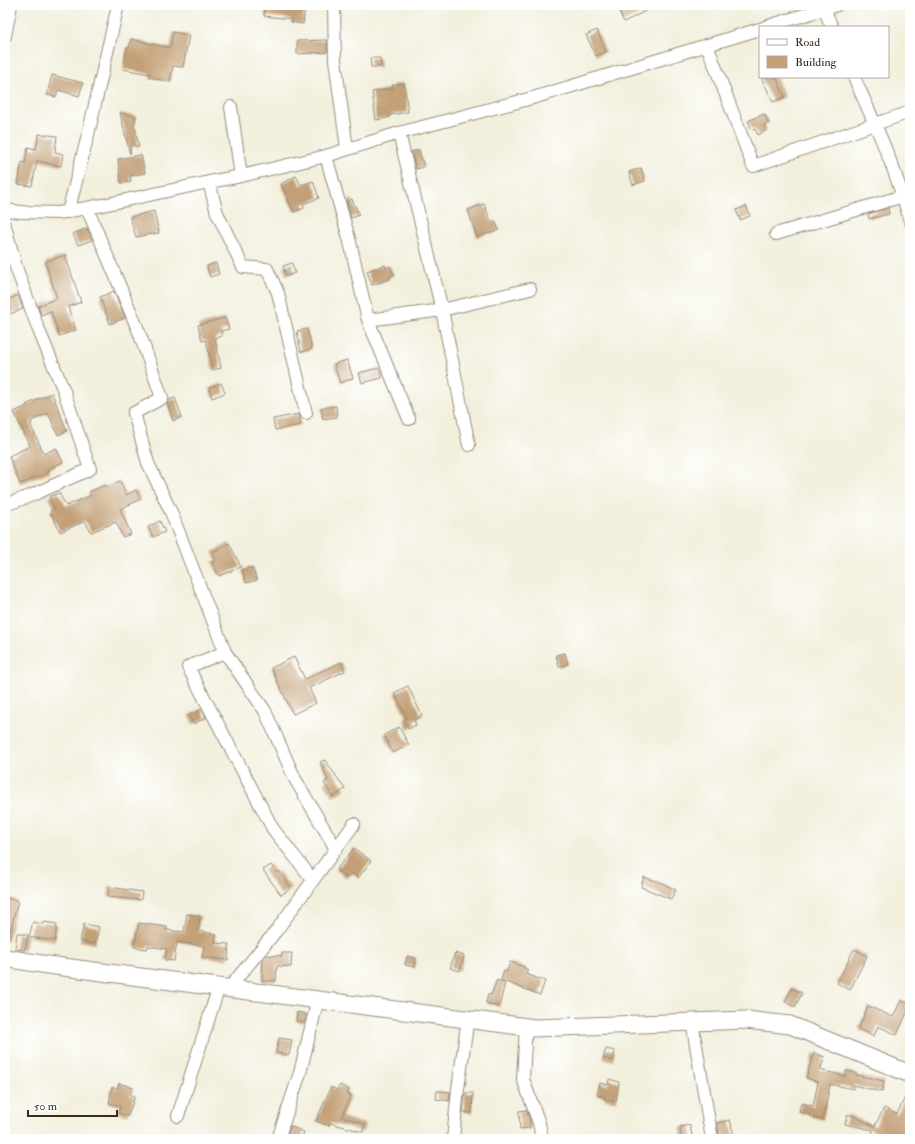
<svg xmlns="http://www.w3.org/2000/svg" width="915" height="1144" font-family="'IM FELL Double Pica',serif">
	<rect width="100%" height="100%" fill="#fff"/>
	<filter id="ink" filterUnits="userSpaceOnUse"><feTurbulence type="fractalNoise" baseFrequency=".025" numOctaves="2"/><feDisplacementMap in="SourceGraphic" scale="8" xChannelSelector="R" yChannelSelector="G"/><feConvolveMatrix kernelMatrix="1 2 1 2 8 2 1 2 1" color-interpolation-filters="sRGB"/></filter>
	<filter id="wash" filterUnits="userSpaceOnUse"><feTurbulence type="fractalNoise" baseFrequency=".012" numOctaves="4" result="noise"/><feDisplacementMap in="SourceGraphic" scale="16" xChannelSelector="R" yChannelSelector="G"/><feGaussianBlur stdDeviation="0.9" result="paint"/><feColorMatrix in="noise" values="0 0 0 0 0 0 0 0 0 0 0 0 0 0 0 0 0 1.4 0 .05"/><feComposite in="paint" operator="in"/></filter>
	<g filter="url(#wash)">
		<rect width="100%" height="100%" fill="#f2efdc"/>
		<g id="blocks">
			<path fill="#c3a077" d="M265 5 305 6 303 24 291 22V19L264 16Z
				M616 5H657L624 22Z
				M597 30 606 52 596 56 586 35Z
				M173 32 189 35 183 67 173 66 170 82 149 77 150 74 123 69 127 47 129 48 131 39 170 48Z
				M327 40V52L297 54V41Z
				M370 58H380L381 67H371Z
				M52 75 83 83 79 96 58 90 56 97 47 95Z
				M761 77H776L785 97 773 102Z
				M404 83 408 112 390 115V117L376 120 372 92 393 88 392 85Z
				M120 113 136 116 134 128 136 129V133L139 147 131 145 130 154Z
				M764 114 769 123 764 125 767 130 758 135 755 129 752 130 748 121Z
				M39 134 57 136 55 152 63 154 61 166 37 161 32 186 18 184 22 162 25 163 28 147 36 149Z
				M419 150 424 167 416 169 411 152Z
				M141 155 145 173 130 176 131 182 121 183 118 159Z
				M641 168 645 181 633 185 629 172Z
				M296 176 301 185 313 181 319 198 303 204 304 208 294 212 281 184Z
				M352 199 359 215 351 218 347 202Z
				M484 204 491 222 495 221 499 230 477 237 468 210Z
				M746 206 750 216 740 220 736 210Z
				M888 208 889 214 869 219 868 214Z
				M154 211 159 233 136 237 130 217Z
				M87 228 92 240 78 245 73 234Z
				M65 255 81 302 68 307 76 330 59 336 51 311 41 315 38 306 57 298 45 262Z
				M216 263 219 274 210 277 207 266Z
				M292 263 295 273 286 276 283 266Z
				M385 265 386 268 390 266 394 275 389 277 390 279 372 285 367 271Z
				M114 291 125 318 110 324 100 297Z
				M18 295 23 309 5 316V301Z
				M225 318 229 329 221 331 222 336 215 338 221 368 213 370 206 340 202 341 198 325Z
				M307 329 312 349 301 352 297 331Z
				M347 360 353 378 340 383 334 364Z
				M379 368 382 378 362 383 359 373Z
				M221 383 225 393 212 398 209 388Z
				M52 393 67 431 58 435 48 413 31 421 32 424H30L44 454 56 448 63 462 48 469 49 472 20 484 9 456 30 446 14 412 27 406 26 405Z
				M175 398 182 417 173 421 167 403 169 400Z
				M336 406 337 417 323 419 321 408Z
				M299 414 301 425 275 430 273 419Z
				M120 481 126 495 136 490 141 499 120 509 131 534 123 537 116 522 91 532 85 521 60 532 50 511 55 509 49 497 59 493 66 506 91 495 89 492 105 485 106 487Z
				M160 521 165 532 153 537 148 527Z
				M229 543 241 567 219 576 212 562 216 560 212 552Z
				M252 567 257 580 246 583 242 570Z
				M565 653 568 664 559 667 556 655Z
				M294 657 305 679 341 662 345 671 309 688 316 703 293 714 271 668Z
				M408 686 422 716 414 720 416 725 408 729 404 720 407 718 394 693Z
				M202 709 206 718 193 724 189 715Z
				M399 727 409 745 393 753 384 735Z
				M325 760 345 789 333 797 324 783 328 780 320 762Z
				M354 848 371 861 358 878 352 873 347 878 336 870Z
				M271 865 277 873 279 871 291 888 281 895 263 870Z
				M644 877 662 883 676 890 671 899 641 887Z
				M109 887 142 892 141 900 108 897Z
				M8 898 18 901 8 940H5V908Z
				M187 914 200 916 198 931 216 934 215 943 229 944 228 960 202 957 204 946 177 942 174 961 165 960 167 949 148 946 147 949 134 947 139 923 167 927 166 930 184 932Z
				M33 922 43 924V922L57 924 55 941 29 937Z
				M84 924 99 927 95 944 80 941Z
				M17 933 28 935 25 950 15 949Z
				M854 949 867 956 850 990 837 983Z
				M282 953H292L291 967 277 966 276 981H262L263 958 266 955 282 956Z
				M455 953 464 956 460 971 450 968Z
				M407 956 416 958 415 967 405 965Z
				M510 962 525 967 524 968 528 970 526 974 545 981 540 995 501 980 504 971 507 972Z
				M497 980 505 983 499 1007 486 1003 488 994 491 995Z
				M792 988 802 993 795 1007 785 1002Z
				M901 1000 910 1004V1006L897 1035 878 1026 874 1036 858 1029 868 1006 893 1017Z
				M297 1012 306 1014 304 1023 296 1021Z
				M279 1038 292 1040 289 1055 276 1053Z
				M606 1049 615 1051 613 1061 603 1058Z
				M814 1053 825 1057 820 1070 845 1076 846 1071 856 1073V1075L884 1081 882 1092 853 1085V1089L830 1084 823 1120 811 1117V1115L799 1112 801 1103 813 1106 818 1082 806 1078Z
				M609 1079 619 1082 616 1101 605 1100V1097L597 1095 600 1083 608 1085Z
				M119 1083 133 1088 130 1095 135 1096 128 1116 118 1113 120 1106 109 1103 112 1087 117 1089Z
				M340 1085 349 1089 347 1094 351 1095 342 1117 365 1124 363 1132 330 1123 329 1126 316 1121 331 1087 337 1090Z
				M910 1087V1139H872L873 1130 845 1124 848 1114 875 1126 884 1108 897 1114Z
				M437 1091 450 1092 449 1101 436 1099Z
				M465 1093H473L472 1113 463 1112Z
				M526 1110 530 1121V1128L520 1129 519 1111Z
				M730 1120 735 1139H720L717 1123Z
				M690 1125 692 1137 681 1139 680 1127Z
				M290 1126 304 1132 301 1139H286Z"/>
		</g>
	</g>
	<g filter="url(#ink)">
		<use href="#blocks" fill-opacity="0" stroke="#968c7d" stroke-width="1"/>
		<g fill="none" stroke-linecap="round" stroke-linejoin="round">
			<defs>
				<path id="street" d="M334 5 335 60 347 149
					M824 9 832 27
					M765 27 837 5
					M5 36 11 5
					M707 45 753 166 910 112
					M854 77C875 124 897 171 910 221
					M231 107 241 176
					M399 133 442 310 469 445
					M326 156 350 242 368 320 409 419
					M209 182 217 213 243 267 267 269 278 293 306 413
					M87 208 139 332 162 398 134 413 148 463 171 512 225 652 265 711 295 779 336 849
					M5 210 21 212 59 213 103 205 209 182 241 176 326 156 399 133 536 97 760 29
					M68 212 87 139 118 5
					M5 226 16 267 38 328 64 391 90 469 30 496 5 505
					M776 234 910 194
					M368 320 442 310 530 289
					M225 652 188 667 273 829 313 880
					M230 987 276 931 354 824
					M692 1022 712 1139
					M526 1026 523 1079 539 1123 542 1139
					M178 1116 219 986
					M278 1139 300 1073 318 999
					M453 1139 458 1089 468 1018"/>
				<path id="secondary" d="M5 958 48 965 535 1028 746 1020 790 1025 910 1074"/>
			</defs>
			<use href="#street" stroke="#968c7d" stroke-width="14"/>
			<use href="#secondary" stroke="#968c7d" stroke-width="19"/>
			<use href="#street" stroke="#fff" stroke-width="12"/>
			<use href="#secondary" stroke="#fff" stroke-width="17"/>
		</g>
	</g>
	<rect width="915" height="1144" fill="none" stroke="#fff" stroke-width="20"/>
	<rect x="759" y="26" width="130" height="52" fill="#ffffff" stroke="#b1aaa5"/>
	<rect x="767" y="39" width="20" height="6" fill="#ffffff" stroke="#b1aaa5"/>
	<text x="795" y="46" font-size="12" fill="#3b2a1e">Road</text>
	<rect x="767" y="56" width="20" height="12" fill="#c3a077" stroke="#b1aaa5"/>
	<text x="795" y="66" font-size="12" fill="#3b2a1e">Building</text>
	<path d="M28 1110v6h89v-6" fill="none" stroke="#3b2a1e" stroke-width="2"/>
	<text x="34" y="1110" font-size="12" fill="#3b2a1e" stroke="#ffffff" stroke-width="3" paint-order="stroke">50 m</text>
</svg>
